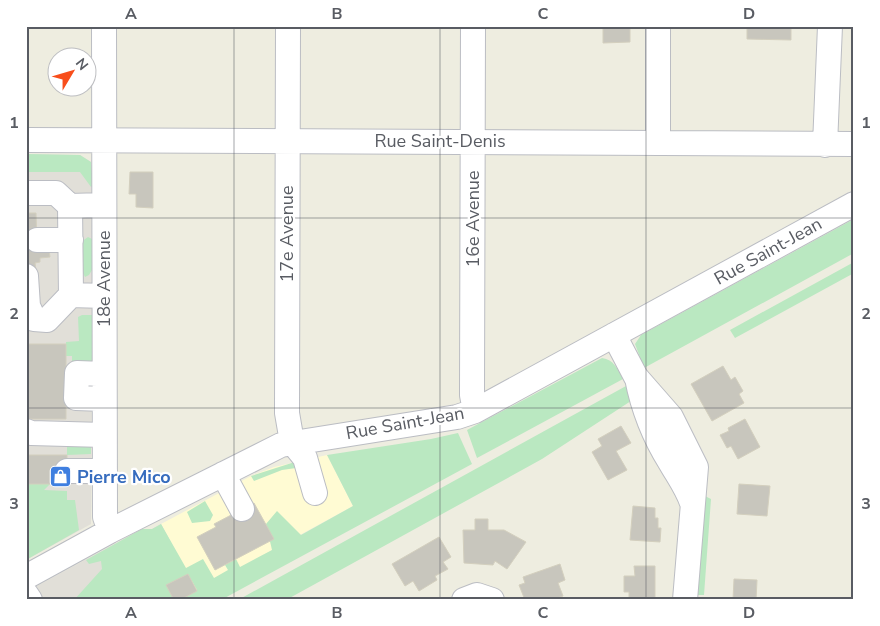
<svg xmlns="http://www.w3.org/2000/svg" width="880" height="626" font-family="'Nunito Sans',sans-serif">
	<rect width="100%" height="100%" fill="#eeede0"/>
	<path fill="#fffbd3" d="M327 455 353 506 197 591 161 524 251 476 274 467Z"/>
	<path fill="#e1dfd8" d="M26 154 80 155 91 162 93 185 91 524 26 560Z
		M161 524 197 591 180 600H26V592L142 529H152Z"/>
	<path fill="#bae8c1" d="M26 154 80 155 91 162 93 185 91 187 80 172H26Z
		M854 219V253L644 368 635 344 641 335Z
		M88 237 92 239V270L89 275 85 277 80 267 81 242Z
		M854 262V273L735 338 730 330Z
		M82 315H92V364H72V356H66V342L79 341 78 317Z
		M602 358C614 360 617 368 623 379L477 458 467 430Z
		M626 386 634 399 542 459 286 600H238Z
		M458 433 472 464 221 600H180L197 590 188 574 166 585 174 600H74L102 569 101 561 89 564 86 560 142 529H152L161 524 186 568 203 559 214 578 228 570 225 565 236 559 240 567 272 550 266 524 277 511 301 535 353 506 327 455 431 439Z
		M67 439H91V454L67 455Z
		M301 460 303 467 282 470 254 481 251 476Z
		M26 484H50L44 490 67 491V500H75L79 530 26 560Z
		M705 496 711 499 704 595H698Z
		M205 501 213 515 210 521 192 523 187 512Z"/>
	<path fill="#c8c6bd" stroke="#d3cfbe" d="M603 26H630V42L603 43Z
		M747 26H791V40L747 39Z
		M130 172H153V208L136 207V194H129Z
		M26 213H36L37 249H49L50 257 40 258V262L35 263 36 270H26Z
		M26 344H66V419H28Z
		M723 366 731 380 735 377 743 391 739 394 744 403 712 421 691 384Z
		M745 419 760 447 738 459 731 446 727 448 720 435 729 431 728 428Z
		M621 426 631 443 616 451 627 470 608 480 592 452 602 446 598 439Z
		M26 455H67V484H26Z
		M739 484 770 486 767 516 737 514Z
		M254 503 274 539 215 570 197 537 216 527 214 524Z
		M633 506 655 508V518H658V528H661L660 542 630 540Z
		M475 519H488V530H504L526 542 507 569 495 561 493 565 464 563 463 530H475Z
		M439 537 451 557 443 562 448 569 435 576 437 580 419 591 413 581 405 586 392 564Z
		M560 564 565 580 558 583 563 596 552 600H525L519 585 525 583 523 577Z
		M634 566H655V600H629V592H624V576H635Z
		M188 574 197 591 180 600H174L166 585Z
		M734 579 757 580 756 600H733Z"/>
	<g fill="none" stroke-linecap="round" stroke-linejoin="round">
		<defs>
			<path id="minor" d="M104 26 105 517 110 531
				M288 26 287 413 292 442 305 458 315 493
				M473 26 472 395 475 411
				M26 140 854 144
				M658 143V26
				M825 145 830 26
				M26 193H56L70 206
				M104 205 70 206 71 295 104 296
				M37 240H71
				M26 276 28 306 34 319 47 320 71 295
				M614 335 636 377 671 417 696 467 685 600
				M637 378C643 409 653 435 670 462 678 476 687 488 692 503
				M104 399 76 398 77 373 104 374
				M26 431 31 433 104 435
				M67 471H105
				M223 474 242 509
				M26 577 110 531 281 445 457 417 475 411 854 204
				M26 594 30 600
				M464 600 477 595 492 600"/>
		</defs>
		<use href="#minor" stroke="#bbbdc3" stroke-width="26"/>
		<use href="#minor" stroke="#fff" stroke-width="24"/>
	</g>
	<path fill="none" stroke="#595c63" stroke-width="1" stroke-opacity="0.55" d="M234 26V600M440 26V600M646 26V600M26 218H854M26 408H854"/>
	<defs>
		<symbol id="shop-square" viewBox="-11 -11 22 22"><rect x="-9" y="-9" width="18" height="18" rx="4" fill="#3f7fe0" stroke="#fff"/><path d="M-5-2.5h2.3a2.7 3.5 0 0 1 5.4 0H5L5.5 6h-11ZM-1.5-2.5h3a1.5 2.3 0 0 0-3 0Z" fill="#fff"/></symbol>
	</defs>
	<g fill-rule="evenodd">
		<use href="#shop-square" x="48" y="464" width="25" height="25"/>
	</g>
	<g text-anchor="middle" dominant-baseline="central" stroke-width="4.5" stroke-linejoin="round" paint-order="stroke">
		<g font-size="18" fill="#595c63" stroke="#fff">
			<text x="440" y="141">Rue Saint-Denis</text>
			<text transform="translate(473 219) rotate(-90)">16e Avenue</text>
			<text transform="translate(287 234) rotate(-90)">17e Avenue</text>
			<text transform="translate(768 251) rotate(-29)">Rue Saint-Jean</text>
			<text transform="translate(104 279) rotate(-90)">18e Avenue</text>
			<text transform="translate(405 423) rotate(-10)">Rue Saint-Jean</text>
		</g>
		<g font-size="18" font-weight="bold" fill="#366cbe" stroke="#fff" text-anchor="start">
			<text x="77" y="477">Pierre Mico</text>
		</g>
	</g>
	<rect width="880" height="626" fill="none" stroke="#ffffff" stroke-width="55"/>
	<g transform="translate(72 72) rotate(52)"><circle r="24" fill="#ffffff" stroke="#bdbec1"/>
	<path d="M0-4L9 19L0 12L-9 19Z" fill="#f84e1b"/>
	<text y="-8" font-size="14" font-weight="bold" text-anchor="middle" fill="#595c63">N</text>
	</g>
	<rect x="28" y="28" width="824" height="570" fill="none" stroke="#595c63" stroke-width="2"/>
	<g font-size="16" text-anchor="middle" font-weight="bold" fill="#595c63">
		<text x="131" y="19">A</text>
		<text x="337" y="19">B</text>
		<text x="543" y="19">C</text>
		<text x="749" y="19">D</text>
		<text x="14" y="128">1</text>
		<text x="866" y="128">1</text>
		<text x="14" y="319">2</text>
		<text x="866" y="319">2</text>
		<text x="14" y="509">3</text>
		<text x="866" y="509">3</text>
		<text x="131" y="618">A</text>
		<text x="337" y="618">B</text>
		<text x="543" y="618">C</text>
		<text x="749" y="618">D</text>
	</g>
</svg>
